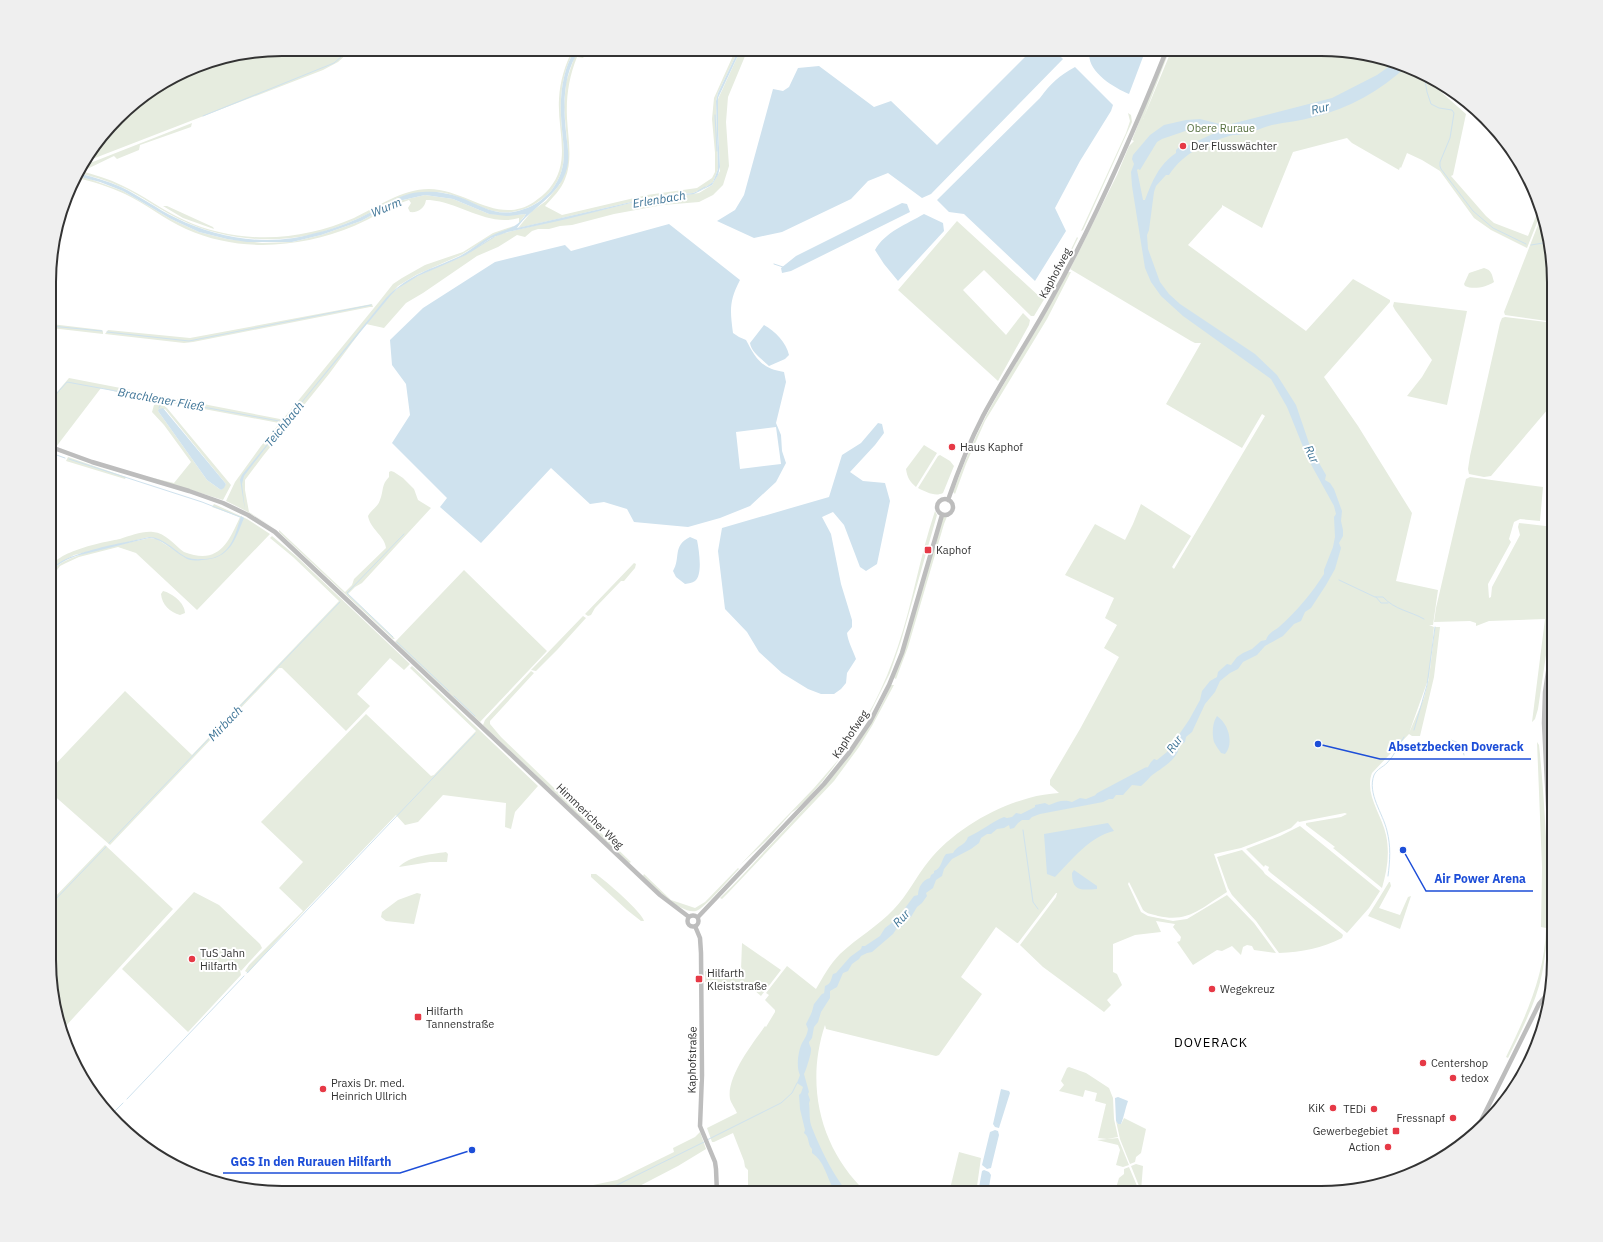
<svg xmlns="http://www.w3.org/2000/svg" width="1603" height="1242" font-family="'IBM Plex Sans',sans-serif">
	<rect width="100%" height="100%" fill="#fff"/>
	<path fill="#e6ecdf" fill-rule="evenodd" d="M282 49 351 50 338 62 323 70 82 163 129 107 147 96 156 94 157 90 207 61Z
		M573 49H576C563 67 560 94 561 115 562 145 571 165 551 191 543 199 535 205 524 209 488 222 470 194 436 192 432 192 428 193 423 193 418 194 412 194 407 195 389 200 374 212 357 219 337 228 312 236 291 238 251 242 214 236 179 219 162 211 147 200 130 191 114 183 96 177 78 173L79 169 81 171C95 175 109 179 121 185 143 195 162 210 184 220 223 238 269 242 311 232 325 229 340 224 354 218 377 207 402 189 429 189 466 189 498 226 534 202 539 198 545 194 549 189 572 162 557 131 559 99 560 81 565 65 573 49Z
		M580 49H590L583 58 577 57C569 77 566 96 567 118 568 138 573 160 565 179 561 190 552 198 545 206L562 215 647 195 697 188 712 178 715 172V153L712 119 714 98 736 49H739L718 93 716 101 718 169 713 182 703 189 693 193 653 197 518 228 532 211 546 201 560 184 568 153 564 107 566 82 574 58Z
		M741 49H748L728 97 726 122 729 166 723 185 713 195 699 202 663 205 614 214 572 225 560 226 549 229H538L532 231 525 237 517 235 498 247 477 256 423 293 406 303 384 328 366 324 329 374 263 456 245 480V490L249 512 276 529 246 511 226 501 235 482 261 446 378 303 393 284 402 278 425 265 463 252 493 233 514 226 510 230 489 238 461 255 416 275 398 286 366 323C377 313 385 298 397 289 417 273 441 267 463 256 476 249 487 240 500 234L635 202 699 193 712 185 720 171V167L718 129V99Z
		M1168 49H1170L1143 119 1172 49H1336L1410 67 1433 81 1432 84 1466 114 1453 175 1451 176 1486 216 1494 223 1528 236 1540 206 1542 210 1527 248 1491 230 1474 218 1440 171 1422 160 1407 153 1401 168 1400 167 1399 170 1352 143 1347 138 1293 152 1262 228 1222 205V207L1188 245 1306 331 1353 279 1390 300V302L1324 377 1358 426 1412 513 1396 581 1438 590 1433 625H1429L1434 627 1429 677 1409 733 1424 698 1429 678 1435 627H1440L1434 677 1420 736H1412L1409 734 1372 773C1364 794 1382 815 1386 835 1390 854 1387 871 1382 888L1333 848 1335 847 1306 825V823L1341 817 1347 814 1345 813 1299 822 1298 821 1291 828 1275 835 1241 848 1214 854 1227 892C1201 908 1189 923 1158 916 1152 914 1147 914 1143 910L1129 882 1128 884 1141 912 1148 916 1173 921 1187 919 1227 895 1254 923 1276 953 1254 950 1252 946 1247 945 1243 947 1241 955 1232 946 1222 951 1217 950 1193 965 1177 942 1180 941 1181 937 1173 927 1175 924 1156 921 1161 932 1135 935 1113 944V972L1117 974 1122 985 1107 1000 1111 1005 1104 1012 1043 967 1020 945 1056 897 1057 893H1056L1018 943H1017L996 927 961 977 982 994 939 1055 936 1056 826 1029 825 1025C805 1085 820 1149 867 1193H748V1170L745 1167 744 1161 733 1133 714 1142H712L707 1128 737 1113C735 1108 731 1103 730 1099 726 1077 753 1043 765 1026L766 1027 775 1012V1010L765 1000 769 995 766 993 787 966 816 989C823 977 830 964 840 954 857 938 878 926 894 909 907 896 916 877 928 862 952 832 992 808 1029 798 1039 795 1049 794 1059 793L1050 785V780L1080 729 1119 657 1104 648 1117 625 1105 618 1114 598 1065 575 1095 524 1125 540 1133 524 1141 504 1191 536 1172 567 1174 569 1265 416 1262 414 1242 448 1166 404 1201 343H1195L1191 341 1070 269 1117 175 1129 146 1134 141 1132 140Z
		M1128 113 1131 115 1132 122 1083 230 1081 231 1126 133 1130 121Z
		M192 123 191 127 140 145 139 150 117 159 114 156 83 171 80 167Z
		M77 176 90 179 123 191 171 219 199 232 227 239 262 243 292 242 321 235 361 221 394 203 403 200 425 195 453 199 489 214 515 215 526 214 519 223V218C487 227 462 203 430 200H426C425 208 418 213 410 212L408 208 411 203 409 200C390 206 373 218 354 226 301 248 239 253 186 229 164 219 146 204 125 194 110 187 92 181 76 178Z
		M163 206H167L213 227 214 229 183 218Z
		M1543 212 1546 222 1554 282V322L1505 315 1504 312Z
		M957 221 1041 298 1061 263 1065 262 1077 237 1078 238 1062 270 1034 316H1031L984 270 963 290 1006 335 1023 313 1030 320 1029 325 998 381 898 290Z
		M1484 268C1492 270 1492 275 1494 282 1487 287 1473 290 1465 286L1464 284 1469 273Z
		M1068 272H1071L1047 319 985 421 966 464 955 494 953 492C963 466 973 441 986 416 1012 367 1043 321 1068 272Z
		M1394 302 1467 311 1447 405 1407 396 1422 377 1432 360 1395 310 1393 306Z
		M372 304 373 307H370L193 342 184 343 105 334 108 330 190 338Z
		M1505 317 1554 323V402L1491 476 1484 477 1469 474 1468 469 1470 456 1500 323 1502 318Z
		M51 324 102 330 103 332V334L51 328Z
		M69 378 280 419 281 420 279 423 129 395 101 388 56 447 51 445V399Z
		M161 403 167 408 231 485 223 500 149 477 174 483 191 462 164 425 152 412 154 405ZM165 409 226 484 221 490 207 480 158 411Z
		M924 445 937 453 916 487C910 482 907 477 906 469Z
		M940 455 950 461 954 466 943 493C935 497 926 492 918 488L938 456Z
		M68 457 126 477 125 479 66 461Z
		M391 471 394 472 403 478 414 489 418 500 431 508 362 583 355 587 348 594 395 639H393L279 532V530L345 592 352 585 354 579 386 548C385 536 370 529 368 516 371 510 378 507 380 500 384 490 381 485 389 477V472Z
		M1470 477 1543 487 1540 521 1520 519 1514 522 1509 539 1511 542 1488 584 1489 598 1491 597 1492 587 1520 535 1518 527 1519 523 1554 527V601L1538 709 1535 719 1532 722 1545 619 1489 621 1476 626V623L1470 621 1434 622 1436 608 1466 479Z
		M214 504 247 519 270 534 197 610 136 553 118 547 79 557 66 563 60 566 55 573 50 585C50 581 50 576 51 573 61 553 127 544 149 538L157 539 172 549 158 539 149 537 74 555 57 565 50 572C50 552 104 542 120 539 130 536 142 531 153 532 166 533 174 545 184 552 218 565 228 544 240 517L212 507Z
		M935 511 937 515 901 641 890 673 868 717 841 757 840 756C866 724 885 685 898 646 913 602 920 555 935 511Z
		M948 514 944 524 908 647 896 679 894 678 944 515Z
		M272 536 297 557 410 664 404 670 390 658 357 694 370 706 346 731 282 668H279L110 845 50 792V770L125 691 192 755 339 601 293 557 270 538Z
		M634 563 636 564 635 568 624 581H621L595 608 591 615 588 616 585 614Z
		M464 570 547 651 480 722 395 642Z
		M163 591C172 593 185 603 185 613L180 615C170 612 162 605 161 594Z
		M583 616 586 618 557 650 536 671 531 670Z
		M1554 643V832L1547 689Z
		M412 666 538 786 515 812 511 829 505 827 506 803 443 795 418 822 405 825 396 815 293 923 248 973 245 971 249 965 303 911 279 888 303 862 261 822 366 714 431 776 434 775 476 731 410 668Z
		M531 671 534 673 490 721V724L501 737 631 862 629 863 483 725 485 720Z
		M891 685H894L872 726 859 747 834 781 728 893 722 899 720 898C740 879 758 858 777 838 821 791 865 745 891 685Z
		M1537 742 1539 745C1543 782 1545 819 1547 855 1548 894 1550 935 1542 974 1536 1003 1521 1031 1508 1058L1506 1057C1526 1016 1545 974 1546 928L1541 927 1542 867Z
		M839 759C833 769 802 808 792 812L767 840 740 865 814 788Z
		M1300 826 1380 891 1369 908 1347 933 1271 873 1268 870 1269 867 1265 865 1264 867 1246 849 1280 836Z
		M105 845 173 909 64 1028 50 975V902Z
		M1242 850 1263 871 1265 874 1341 933 1343 935 1342 938C1322 948 1302 952 1279 953L1256 921 1232 895 1228 888 1217 857Z
		M446 852 448 854 447 862H430L399 867C409 856 431 854 446 852Z
		M738 868 739 869C732 876 704 909 696 911 680 914 654 887 643 876L644 874 671 900 695 908 705 902Z
		M591 874H596C605 880 643 913 644 921H641L627 910 591 877Z
		M1389 882H1390L1391 886 1379 908 1400 915 1408 897 1411 896 1400 929 1368 916Z
		M194 892 219 905 260 944 262 948 241 971 237 966 233 970 235 969 240 970 241 975 188 1032 122 969Z
		M417 893 421 894 414 924 386 921 381 917 382 912 398 900Z
		M742 943 781 970 761 996 747 984 705 982V971L741 970Z
		M1069 1067 1086 1073 1109 1088 1113 1098 1114 1119 1118 1137 1107 1139 1098 1138 1106 1104 1095 1101 1097 1093 1085 1090 1083 1097 1059 1091 1064 1085 1061 1081 1067 1068Z
		M1124 1118 1146 1129 1141 1153 1136 1157 1135 1162 1130 1164 1120 1139 1116 1121 1118 1124H1121Z
		M700 1132 706 1149 678 1166 626 1193H555L617 1180 674 1152 673 1148 695 1137Z
		M1118 1138 1129 1165 1123 1167 1116 1165 1120 1150 1118 1145 1097 1140Z
		M959 1152 981 1158 976 1193H949Z
		M1136 1164 1143 1166 1141 1191 1131 1166Z
		M1129 1167 1140 1193 1116 1188 1119 1178 1124 1174V1169Z"/>
	<path fill="#cfe2ee" fill-rule="evenodd" d="M576 49H580C563 73 563 103 566 132 567 144 570 156 567 168 560 196 531 207 517 228L653 197 693 193 703 189 710 184 713 182 718 169 716 101 718 93 739 49H741L718 98V129L720 167 718 175 712 185 694 194 635 202 567 219 508 232 491 238 466 255 453 261 418 276 397 289 391 295 280 429 244 476 242 484 245 510 240 480 242 475 386 298C411 273 430 270 460 256 471 250 480 242 491 236 506 228 516 230 526 214L507 216 489 214 453 199 425 195 403 200 394 203 361 221 321 235 292 242H247L227 239 199 232 171 219 123 191 100 182 77 176 78 173C93 177 107 181 121 187 140 196 157 209 176 218 212 236 254 244 294 238 315 234 337 228 357 219 378 210 399 192 423 192 435 191 448 193 459 197 483 206 497 219 524 209 535 206 543 199 551 191 571 165 562 145 561 115 560 94 563 67 576 49Z
		M1033 49H1053L1063 59 931 194 922 198 888 173 868 181 851 199 782 232 754 238 717 221 735 210 744 195 773 89 783 91 789 87 798 68 819 66 874 107 891 101 937 145Z
		M1090 49H1146L1129 94C1113 87 1084 70 1090 49Z
		M1394 63 1407 66C1380 91 1350 108 1314 117 1300 121 1286 122 1272 125 1260 128 1246 136 1233 135 1208 142 1184 152 1169 175H1166L1156 186 1154 192 1149 230 1147 235 1148 249 1160 282 1169 294 1180 304 1255 354 1277 375 1296 405 1311 449 1326 475 1325 480 1330 483 1334 489 1342 511 1341 521 1343 530V536L1339 543 1341 548 1335 569 1326 585 1311 608 1305 612 1301 621 1294 624 1283 636 1265 646 1257 655 1243 662 1238 669 1230 673 1220 681 1215 692 1205 704 1192 732 1186 737 1185 742 1179 746C1179 759 1160 769 1151 776 1148 779 1145 783 1141 786L1132 785 1123 795H1116L1113 799H1109L1103 802 1040 814 1032 817 1029 820H1022L1018 823 1014 828 1010 829 1009 825 1004 828 997 829 991 834H987L981 838 979 843 971 849 952 859 944 869 942 876 936 880 933 888 926 893 927 896 922 903 917 907 911 917 905 920 903 926 897 928 893 934 872 952 867 953 861 956 859 959 852 964 848 971 843 973 837 987 830 991V998L821 1012 818 1022 814 1027 812 1038 809 1042C809 1044 810 1046 811 1048 812 1052 806 1070 804 1074L809 1092 808 1094 810 1100 809 1103C810 1110 809 1118 811 1125 818 1144 835 1180 849 1193H838L836 1188 832 1186C826 1175 824 1161 812 1153V1149C807 1144 810 1137 804 1133L805 1130 800 1109 799 1095 801 1093 803 1087 797 1083 800 1075C796 1068 798 1051 802 1043 805 1038 807 1035 808 1029L806 1024 813 1010H817L819 999 824 994 825 986C831 984 831 979 833 974L836 973 850 957 861 949 862 946H865L880 936 885 928 905 913V908L914 896 918 895C918 888 922 880 930 878L931 875 934 873V871C942 868 941 860 946 854L953 853C957 845 965 846 968 837 982 831 991 822 1004 817L1007 818 1012 817 1016 813 1021 814 1035 807V805L1045 803 1049 805C1057 802 1063 799 1072 802L1080 798 1086 799 1101 793 1111 792 1131 780 1148 767 1151 762 1154 759 1157 760 1167 752 1189 720 1200 700 1202 691 1210 681 1217 677 1218 672 1227 664 1231 665 1237 657 1243 653 1252 649 1261 641 1266 640C1268 633 1274 631 1279 627 1296 612 1312 593 1324 574V570L1333 547 1335 537 1334 517 1336 514 1334 506 1308 459 1287 407 1271 379 1183 316 1161 296 1151 282 1145 268 1132 186 1131 172 1134 164 1132 159 1133 155 1150 135 1164 125 1186 120 1200 119 1220 124H1231L1332 98 1377 75ZM1210 126 1217 129V132L1182 148 1179 147 1176 150V153C1159 164 1152 182 1145 200H1143L1137 170 1138 169 1140 170 1157 142 1162 139 1197 127Z
		M1075 67 1113 105 1111 111 1080 161 1055 208 1066 231 1035 281 964 214 949 212 937 200 1040 98C1051 83 1059 76 1075 67Z
		M902 203 907 204 910 212 791 271 782 273 781 268 796 256Z
		M924 214 943 223 944 231 898 281 884 264 875 250C885 232 907 224 924 214Z
		M669 224 740 280C729 301 730 310 733 333L739 337 746 340C756 359 762 369 784 372L786 382 776 423 781 435 782 451 786 463 776 482 750 506 720 518 688 527 634 522 627 509 604 502 590 504 551 468 481 543 440 507 447 498 392 443 410 415 406 384 392 365 390 340 423 308 495 262 565 245 571 251ZM776 427 781 464 740 469 736 432Z
		M764 325C775 331 786 342 789 355L785 359 769 366C762 359 751 352 750 343Z
		M163 408 226 484 224 488 221 490 207 480 158 411 159 409Z
		M878 423 882 424 884 433 875 445 850 472 863 481 885 483 890 501 877 564 866 571 860 567 844 525 833 512 822 517 831 534 841 584 852 620V627L847 633C848 642 853 650 856 659L847 673 846 683 841 689 834 694H821L808 689 782 673 759 652 747 632 725 609 718 551 722 528 829 497 842 455 861 443Z
		M241 516 244 518C235 540 230 559 202 560 195 561 189 561 184 557 173 551 162 538 149 538L76 556C66 560 56 564 50 574 53 553 130 542 149 537 163 537 175 551 186 557 192 560 199 559 205 559 230 558 235 536 241 516Z
		M690 537 697 540C699 550 703 575 695 581 692 583 689 583 685 584L676 577 673 571C681 558 672 546 690 537Z
		M1217 716C1229 724 1234 744 1225 754L1221 753C1219 750 1216 746 1214 742 1212 735 1212 723 1217 716Z
		M1108 823 1114 831C1090 836 1072 860 1055 877L1047 874 1044 834Z
		M1074 870 1097 886V889C1082 890 1072 892 1072 873Z
		M1001 1089 1009 1091 1010 1093 999 1128 995 1127 993 1124Z
		M1118 1097 1128 1101C1125 1109 1124 1117 1121 1124H1118L1116 1121 1115 1098Z
		M995 1130 998 1131 999 1135 991 1168 987 1169 982 1165 990 1132Z
		M984 1170 989 1172 991 1175 988 1193H978L982 1171Z"/>
	<g fill="none" stroke-linecap="round" stroke-linejoin="round">
		<path stroke="#cfe2ee" stroke-width="1" d="M1424 75 1427 92 1431 104 1439 108 1452 110 1454 113 1450 138 1440 162V166L1441 169 1473 211 1493 228 1526 244
			M715 115 717 151
			M203 116 334 63 349 50
			M698 191 705 187
			M1531 245 1549 242
			M470 252 494 237
			M774 264 783 267
			M51 326 102 331
			M107 332 189 341 371 305
			M51 400 67 382 279 421
			M159 408 161 404 166 400
			M51 453 65 458
			M69 459 202 502 240 517
			M1339 580 1375 597H1383C1395 610 1410 611 1424 619
			M1376 597 1381 603H1388
			M393 637 347 593 404 534
			M397 642 449 691
			M454 696 475 716
			M1414 730 1427 685 1435 627
			M1451 740C1460 743 1462 745 1464 755
			M1023 830 1033 902 1038 909
			M109 843 340 602
			M1388 876C1390 861 1391 846 1387 831 1383 813 1367 794 1374 775 1377 769 1383 767 1387 763 1394 756 1399 745 1404 737
			M50 905 106 847
			M247 973 475 734
			M127 1099 244 976
			M112 1114 123 1103
			M707 1140 781 1103 792 1093 797 1083
			M587 1193 617 1185 704 1142"/>
		<path stroke="#cfe2ee" stroke-width="7" d="M1099 796 1146 771
			M814 1018 817 1006 824 997"/>
		<path stroke="#bdbdbd" stroke-width="4.5" d="M51 447 92 462 189 491 223 503 248 515 275 532 660 895 689 917
			M937 507a8 8 0 1 1 16 0a8 8 0 1 1-16 0Z
			M948 500C958 471 969 443 983 416 1005 375 1031 337 1053 296 1097 216 1133 134 1167 49
			M687.5 921a5.5 5.5 0 1 1 11 0a5.5 5.5 0 1 1-11 0Z
			M698 917 824 784 849 753 870 722 889 685 902 653 942 515
			M695 926 700 938 701 953 702 1075 700 1126 715 1162 716 1169 717 1193
			M1553 961 1552 949V886L1544 723 1545 692 1554 632
			M1478 1127 1539 1004 1550 991"/>
	</g>
	<g fill="#e63946" stroke="#fff" stroke-width="1.5">
		<circle cx="1183" cy="146" r="4"/>
		<circle cx="952" cy="447" r="4"/>
		<rect x="924" y="546" width="8" height="8" rx="2"/>
		<circle cx="192" cy="959" r="4"/>
		<rect x="695" y="975" width="8" height="8" rx="2"/>
		<circle cx="1212" cy="989" r="4"/>
		<rect x="414" y="1013" width="8" height="8" rx="2"/>
		<circle cx="1423" cy="1063" r="4"/>
		<circle cx="1453" cy="1078" r="4"/>
		<circle cx="323" cy="1089" r="4"/>
		<circle cx="1333" cy="1108" r="4"/>
		<circle cx="1374" cy="1109" r="4"/>
		<circle cx="1453" cy="1118" r="4"/>
		<rect x="1392" y="1127" width="8" height="8" rx="2"/>
		<circle cx="1388" cy="1147" r="4"/>
	</g>
	<g text-anchor="middle" dominant-baseline="central" stroke-width="4" stroke-linejoin="round" paint-order="stroke">
		<g font-size="11" fill="#56703f" stroke="#fff">
			<text x="1221" y="128">Obere Ruraue</text>
		</g>
		<g font-size="11" fill="#333" stroke="#fff" text-anchor="start">
			<text x="1191" y="146">Der Flusswächter</text>
			<text x="960" y="447">Haus Kaphof</text>
			<text x="936" y="550">Kaphof</text>
			<text x="200" y="953">TuS Jahn<tspan x="200" dy="13">Hilfarth</tspan></text>
			<text x="707" y="973">Hilfarth<tspan x="707" dy="13">Kleiststraße</tspan></text>
			<text x="1220" y="989">Wegekreuz</text>
			<text x="426" y="1011">Hilfarth<tspan x="426" dy="13">Tannenstraße</tspan></text>
			<text x="1431" y="1063">Centershop</text>
			<text x="1461" y="1078">tedox</text>
			<text x="331" y="1083">Praxis Dr. med.<tspan x="331" dy="13">Heinrich Ullrich</tspan></text>
			<text x="1325" y="1108" text-anchor="end">KiK</text>
			<text x="1366" y="1109" text-anchor="end">TEDi</text>
			<text x="1445" y="1118" text-anchor="end">Fressnapf</text>
			<text x="1388" y="1131" text-anchor="end">Gewerbegebiet</text>
			<text x="1380" y="1147" text-anchor="end">Action</text>
		</g>
		<g font-size="11" fill="#333" stroke="#fff">
			<text transform="translate(1055 273) rotate(-62)">Kaphofweg</text>
			<text transform="translate(850 734) rotate(-56)">Kaphofweg</text>
			<text transform="translate(590 816) rotate(44)">Himmericher Weg</text>
			<text transform="translate(692 1060) rotate(-89)">Kaphofstraße</text>
		</g>
		<g font-size="12" font-style="italic" fill="#3f7597" stroke="#fff">
			<text transform="translate(1320 108) rotate(-14)">Rur</text>
			<text transform="translate(659 199) rotate(-9)">Erlenbach</text>
			<text transform="translate(386 207) rotate(-23)">Wurm</text>
			<text transform="translate(161 399) rotate(10)">Brachlener Fließ</text>
			<text transform="translate(284 424) rotate(-51)">Teichbach</text>
			<text transform="translate(1312 454) rotate(64)">Rur</text>
			<text transform="translate(225 723) rotate(-46)">Mirbach</text>
			<text transform="translate(1174 744) rotate(-55)">Rur</text>
			<text transform="translate(901 918) rotate(-47)">Rur</text>
		</g>
		<g font-size="13" letter-spacing="1" fill="#000" stroke="#fff">
			<text x="1211" y="1042">DOVERACK</text>
		</g>
	</g>
	<path d="M0 0H1603V1242H0ZM282 56H1321A226 226 0 0 1 1547 282V960A226 226 0 0 1 1321 1186H282A226 226 0 0 1 56 960V282A226 226 0 0 1 282 56Z" fill="#efefef" fill-rule="evenodd"/>
	<path fill="none" stroke="#333" stroke-width="2" d="M282 56H1321A226 226 0 0 1 1547 282V960A226 226 0 0 1 1321 1186H282A226 226 0 0 1 56 960V282A226 226 0 0 1 282 56Z"/>
	<path fill="none" stroke="#1d4ed8" stroke-width="1.5" d="M1318 744L1380 759H1531M1403 850L1426 891H1533M472 1150L400 1173H223"/>
	<g fill="#1d4ed8" stroke="#fff" stroke-width="1.5">
		<circle cx="1318" cy="744" r="4"/>
		<circle cx="1403" cy="850" r="4"/>
		<circle cx="472" cy="1150" r="4"/>
	</g>
	<g font-size="12" text-anchor="middle" font-weight="bold" fill="#1d4ed8" stroke="#fff" stroke-width="4" stroke-linejoin="round" paint-order="stroke">
		<text x="1456" y="751">Absetzbecken Doverack</text>
		<text x="1480" y="883">Air Power Arena</text>
		<text x="311" y="1166">GGS In den Rurauen Hilfarth</text>
	</g>
</svg>
